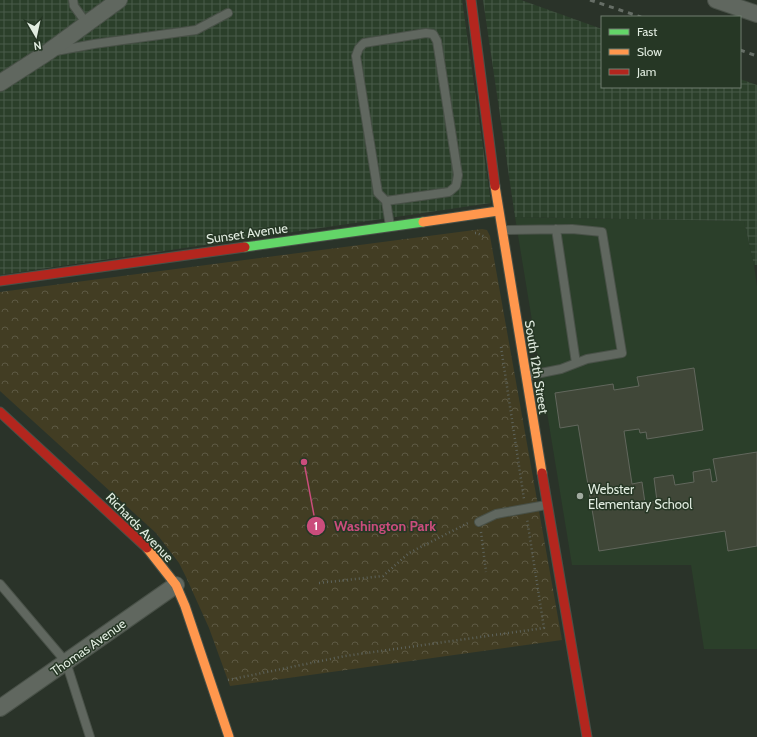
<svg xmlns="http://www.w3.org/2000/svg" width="757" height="737" font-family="Cabin,sans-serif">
	<defs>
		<pattern id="industrial-grid" width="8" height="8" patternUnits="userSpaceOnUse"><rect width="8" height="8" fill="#2b3f2a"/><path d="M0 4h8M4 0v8" fill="none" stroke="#495b49"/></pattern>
		<pattern id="park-crowns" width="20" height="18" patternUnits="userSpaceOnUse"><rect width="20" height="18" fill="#423d23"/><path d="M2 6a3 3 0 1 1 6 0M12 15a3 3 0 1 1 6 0" fill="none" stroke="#5d5943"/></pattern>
	</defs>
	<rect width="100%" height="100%" fill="#2a3329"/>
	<path fill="#2b3f2a" d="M515 217 744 221 754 265 757 286V649H704L691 565H572Z"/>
	<path fill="url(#industrial-grid)" d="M0 0H462L491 203 0 275Z
		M483 0H521L602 29V87H740V79L757 85V265H754L744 221 515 217Z"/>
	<path fill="url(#park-crowns)" d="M482 229 487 230 490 236 562 640 230 686 209 628 186 577 179 563 156 533 0 391V292Z"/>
	<path fill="#404738" stroke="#62675d" d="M694 368 703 430 647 439 646 432 640 433 639 429 624 431 632 484 642 482 645 503 657 501 654 478 673 475 675 485 694 482 693 472 710 469 712 482 717 481 713 459 757 452V546L728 551 725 531 599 551 578 425 560 428 555 393 613 384 614 390 639 386 637 377Z"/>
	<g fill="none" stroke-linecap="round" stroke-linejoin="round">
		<defs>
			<path id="lane" d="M73 0 74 6 87 24
				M56 51 94 44 196 30 228 13
				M386 201 378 193 356 56 359 48 364 43 426 33 433 34 437 41 458 175 456 186 449 192 386 201 390 226
				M556 229 576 363
				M503 230 572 229 602 232 622 353 587 359 561 369 526 376
				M479 522 496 514 546 505
				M0 584 66 662 90 737"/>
			<path id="street" d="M716 0 757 14
				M0 83 48 52 119 0
				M0 708 176 585"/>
			<path id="fast" d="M245 247 423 222"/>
			<path id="slow" d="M495 186 542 473
				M423 222 498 211
				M147 548 176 585 185 606 229 737"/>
			<path id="jam" d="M471 0 495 186
				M0 281 245 247
				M0 412 147 548
				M542 473 587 737"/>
		</defs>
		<use href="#lane" stroke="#495148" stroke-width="10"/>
		<use href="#street" stroke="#495148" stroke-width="18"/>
		<use href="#fast" stroke="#495148" stroke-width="11"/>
		<use href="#slow" stroke="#495148" stroke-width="11"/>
		<use href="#jam" stroke="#495148" stroke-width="11"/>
		<path stroke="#5e645d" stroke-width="2.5" stroke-dasharray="1 3" stroke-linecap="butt" d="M475 233H477L485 237
			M501 347 524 499
			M481 532 486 572
			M319 583 383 576 409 553 468 523
			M228 680 345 656 544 628 527 519"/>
		<use href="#lane" stroke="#60675f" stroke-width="8"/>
		<use href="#street" stroke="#60675f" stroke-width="16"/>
		<use href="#fast" stroke="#63d668" stroke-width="9"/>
		<use href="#slow" stroke="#ff974d" stroke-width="9"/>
		<use href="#jam" stroke="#b3261e" stroke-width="9"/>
		<path stroke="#666e66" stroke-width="3" stroke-dasharray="5 5" stroke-linecap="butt" d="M590 0 641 17
			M740 50 757 56"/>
	</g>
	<circle fill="#a1aba0" stroke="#263725" stroke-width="1.5" cx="580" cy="496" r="4"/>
	<g text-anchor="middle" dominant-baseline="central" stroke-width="3" stroke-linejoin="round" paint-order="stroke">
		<g font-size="13" fill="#e1ece0" stroke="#263725">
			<text transform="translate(247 233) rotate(-8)">Sunset Avenue</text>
			<text transform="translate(537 367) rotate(81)">South 12th Street</text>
			<text transform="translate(140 527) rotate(46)">Richards Avenue</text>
			<text transform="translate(88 647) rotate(-35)">Thomas Avenue</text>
		</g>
		<g font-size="13" fill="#e1ece0" stroke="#263725" text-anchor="start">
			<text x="588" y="489">Webster<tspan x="588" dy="15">Elementary School</tspan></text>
		</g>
	</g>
	<path fill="none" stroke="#ca4d7c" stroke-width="1.5" d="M304 462L316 526"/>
	<g fill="#ca4d7c" stroke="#263725" stroke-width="1.5">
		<circle cx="304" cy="462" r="4"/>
		<circle cx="316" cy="526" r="10"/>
	</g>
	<g font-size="12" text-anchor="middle" font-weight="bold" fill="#fff">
		<text x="316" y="530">1</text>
	</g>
	<g font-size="14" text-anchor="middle" font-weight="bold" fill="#ca4d7c" stroke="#263725" stroke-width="3" stroke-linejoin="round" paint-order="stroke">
		<text x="385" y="531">Washington Park</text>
	</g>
	<rect x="601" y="16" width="140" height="72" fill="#263725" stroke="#717f70"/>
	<rect x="609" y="29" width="20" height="6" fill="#63d668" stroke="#717f70"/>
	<text x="637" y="36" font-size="12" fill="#e1ece0">Fast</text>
	<rect x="609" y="49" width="20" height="6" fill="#ff974d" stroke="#717f70"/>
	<text x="637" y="56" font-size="12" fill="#e1ece0">Slow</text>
	<rect x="609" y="69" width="20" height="6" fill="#b3261e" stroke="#717f70"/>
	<text x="637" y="76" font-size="12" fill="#e1ece0">Jam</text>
	<g transform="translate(36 36) rotate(171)" stroke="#263725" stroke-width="3" paint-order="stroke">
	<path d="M0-3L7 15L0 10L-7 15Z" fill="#e1ece0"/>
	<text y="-6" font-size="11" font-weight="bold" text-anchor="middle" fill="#e1ece0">N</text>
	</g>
</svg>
